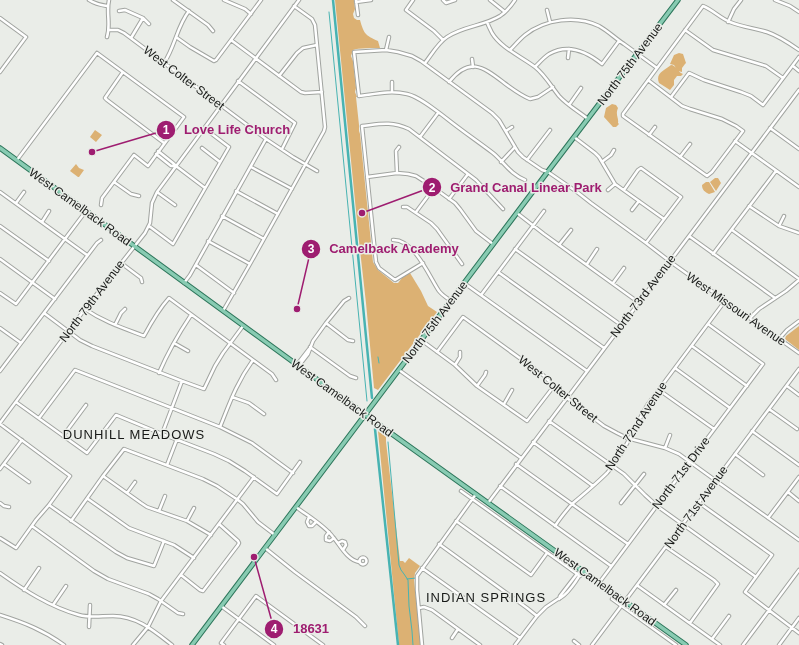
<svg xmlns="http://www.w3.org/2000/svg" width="799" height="645" font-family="Arial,sans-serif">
	<rect width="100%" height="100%" fill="#eaede8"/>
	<path fill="#dcb173" d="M335 0H354L355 9 353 14 354 18 357 20H360C364 34 365 35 378 41L380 48C373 48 358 48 353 50L351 56 353 61 356 88 355 92 357 97H356L359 125V131L360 134 373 262 378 270 394 283H398L402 278 410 273 421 291 428 306 437 312 378 390 374 388 366 303 359 241Z
		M679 53 683 54 686 63 685 64 682 68V72L678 71 674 65 670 64 674 55Z
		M671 65C676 65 677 72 683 74L681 76H677L674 80V85L670 90 659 83C655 73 665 70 671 65Z
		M612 104 616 105 618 108C615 115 619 118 618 123L619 124 616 127H613L604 117 606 108Z
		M95 130 102 135 96 142 90 137Z
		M76 164 79 168 84 170 79 177H78L70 171Z
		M715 178H718L721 183 716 191 710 182Z
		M706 182H709L715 192 709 194C705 192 702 190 702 185Z
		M799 326V350L785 339 786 336Z
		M378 431 386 437V442L400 561H403L405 563 409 558 420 566 415 573 414 580 421 645H399Z"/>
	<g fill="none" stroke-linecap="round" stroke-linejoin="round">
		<path stroke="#48b3b2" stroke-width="1" d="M329 12 367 401
			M378 357 379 363
			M388 442 399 565 401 570 404 574 408 580 409 606 412 631 413 645
			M407 579 416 578"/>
		<path stroke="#48b3b2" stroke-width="2.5" d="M333 0 372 398
			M375 429 398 645"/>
		<defs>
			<path id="minor" d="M89 0C95 4 100 5 107 6
				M173 0 208 25 213 31
				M224 0 245 9 251 14
				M356 0 358 15
				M413 0 406 10 434 31 443 40
				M443 0 446 3 455 0
				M490 0 505 12
				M775 0 790 6 799 12
				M356 2 371 0
				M547 10 550 22
				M119 11 125 10 143 18 149 24
				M0 18 26 37 0 72
				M487 22C488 25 490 29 492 33 501 48 522 57 535 67 545 75 551 86 559 96 567 105 578 111 588 119
				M728 22 734 9 741 0
				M109 30H118L124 33 266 139 293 157 317 171
				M685 30 713 50 766 66 783 78
				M107 37C111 24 106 13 109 0
				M176 37 190 47 214 61 216 60 261 0
				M131 38 143 18
				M231 40 301 92 305 93 322 92
				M386 50 389 37
				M510 50C515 45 520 39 525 35 545 19 576 15 599 26 608 31 616 39 624 44 635 52 646 60 657 68
				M568 58 569 49
				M472 59 473 67
				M164 63C175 47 177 26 189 11
				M425 63C432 54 438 43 447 37 463 26 484 26 500 16 506 12 511 6 515 0
				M793 66 799 71
				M535 67C539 63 543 58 549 54 568 43 586 51 602 64L619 41
				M123 72 107 95 105 98 107 100 164 143
				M279 76 297 53 303 48 317 45
				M648 80 682 106 690 109 722 119 736 126 743 131 712 172 707 176 623 116V114L703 6C713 10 720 18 730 22 742 27 754 28 767 32 779 36 789 43 799 50
				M238 81 295 123 282 149
				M392 82V92
				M449 82C469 57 482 66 503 82 511 88 520 95 530 99L538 97 553 87
				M671 97 689 73 704 80 741 92 751 96 763 105 799 57
				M569 105 581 88
				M770 128 799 149
				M506 131 512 127
				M649 135 655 127
				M420 137 438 113
				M574 137 595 153 599 157 615 184 664 219
				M735 141 799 187
				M202 148 220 162
				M158 151 173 163 176 166 205 188
				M156 154 171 166H175
				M680 157 690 144
				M17 160 97 53 184 117 148 166 134 155 102 198 101 205
				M527 160 550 130
				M603 161 611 155 614 150
				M501 162 515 147
				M251 167 292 189
				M397 173 396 151 399 147
				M367 177 397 173 408 174 416 176 430 185 455 203 460 209 476 231 493 244
				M525 180C510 174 504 162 493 153 477 141 461 130 446 118 435 110 420 97 407 94 391 90 375 94 359 96L354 52 386 50 398 52 412 56 421 61 492 113 499 120 518 152 523 157 542 170 548 172 577 192 591 203 646 243 672 263 799 353
				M114 182 131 194 139 196
				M608 190 615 184
				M624 190 638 170 641 168 681 197 646 243
				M236 191 278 214
				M0 192 87 255
				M157 192 175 205
				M449 199 468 174
				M16 203 24 192
				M749 206 779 226 799 233
				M403 207H407L431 223 437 229 462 264
				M632 210 639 201
				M416 212 434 188
				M517 213 544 234 638 302
				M222 216 264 239
				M42 222 49 211
				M0 226 49 261
				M149 226 173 244 229 147 204 128
				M779 226 784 216
				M732 230 799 279
				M689 236 775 298
				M393 240C414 239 429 276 439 291 442 295 447 298 451 301
				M208 241 250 264
				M559 245 571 230
				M515 249 621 325
				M713 254 776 171
				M0 259 55 299
				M121 263 141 278 142 282
				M423 263 395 280 379 268 376 262 362 126C380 124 391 121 409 129L476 180 503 209
				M587 264 597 249
				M196 265 234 293
				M498 272 604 348
				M184 283 190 275 266 139
				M464 283 587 371
				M613 283 624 268
				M0 293 16 304 86 211
				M481 295 544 211
				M85 309C104 322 123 328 144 336 151 323 159 309 169 298L272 374 276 380
				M223 311 250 264 324 131 325 127 315 25 312 19 294 6
				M44 313 80 340 92 346 182 381 204 389 215 366 223 353 243 326
				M750 318 759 309 786 291 799 280
				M326 323 348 340 353 341
				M115 325 121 313 125 309
				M0 328 21 343
				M779 339 787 330 799 321
				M421 340 455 365 477 386 527 421 554 386
				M174 343 188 351
				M692 346 747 386
				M310 347 350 376 356 378
				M437 352 463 317 543 375 563 395 604 426 617 433 627 438 665 448 679 454 715 480 799 540
				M455 365 460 357V352
				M297 366 299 362 309 349
				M298 366 301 363 308 354 313 341 326 323 344 301 349 298
				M675 368 730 408
				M399 370 521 458
				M0 371 97 243 101 240
				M159 373C168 352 179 333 191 315
				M477 386 485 375 486 372
				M787 386 799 395
				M659 390 714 429
				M232 397 249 403 264 414
				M16 402 87 453 116 415 162 434 214 454 229 461 245 471 277 494 300 462
				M504 404 512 390
				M769 409 797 429
				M39 418 75 370 220 427 252 443 293 473
				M549 421 624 474 645 495 657 506 756 577
				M0 423 85 309 145 233 150 223 152 203 157 192 299 0
				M0 424 70 476 49 505 36 520 16 548 0 538
				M220 427C230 402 237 382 253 360
				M752 431 799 465
				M162 434 182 381
				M63 436 86 405
				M533 442 593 486
				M665 448 670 435
				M735 454 763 475
				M4 464 29 482
				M516 464 628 544
				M167 465 177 439
				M0 469 22 440
				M103 476 141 503 147 507 187 521 211 535
				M500 486 611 566
				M461 491 580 576
				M788 492 799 501
				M127 493 135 482
				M88 499 129 528 174 545 194 558
				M698 502 772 555 745 592 799 633
				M0 503 4 506 9 507
				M488 503 799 90
				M621 503 644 474
				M49 505 116 552 127 558 154 566 164 541
				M296 507C308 516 324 525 333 537 340 545 347 560 359 562
				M159 511 165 496
				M309 517 307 522 309 526H312L316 522
				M768 518 799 477
				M71 521 103 476 124 449 203 479 217 486 238 500 243 504 258 522 275 535
				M187 521 194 508
				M456 521 531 575 547 553
				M32 526 94 571 108 579 149 594 158 599 178 613 183 614
				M555 526C560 518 566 511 572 504 584 494 596 484 607 473 625 453 634 427 648 404L725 301
				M329 532 326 536V540L330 541 334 538
				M338 543 342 541 345 542 346 545 343 550
				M439 544 527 608 537 616
				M666 547 714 580 718 584 690 623
				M265 548 295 572 356 617 365 626
				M359.5 561a3.5 3.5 0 1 1 7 0a3.5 3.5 0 1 1-7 0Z
				M422 568 520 638
				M0 573C24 590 50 607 79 615 90 618 101 616 113 616 137 616 154 631 172 645
				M181 575 200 590 203 591 238 545 239 543 238 541 219 524
				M599 583 763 364 708 324
				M638 586 720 645
				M24 590 39 568
				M559 599 560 596 577 574 582 571
				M612 599 676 645
				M53 605 66 586
				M664 605 676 590
				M221 606 274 645
				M419 608 424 607 432 610 480 645
				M0 615C25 623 43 630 64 645
				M89 627 90 605
				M452 638 458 629
				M712 639 729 616
				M574 641 579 645
				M0 644 2 645
				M133 645 148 627 161 601 254 477
				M224 645 221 643 256 596 323 645
				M422 645 417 590V576L476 494
				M515 645 537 616 546 607 558 599C566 597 579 578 582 570
				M592 645 799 369
				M743 645 799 570
				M779 645 799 618"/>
			<path id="major" d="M0 148 385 429 686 645
				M192 645 549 170 678 0"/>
		</defs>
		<use href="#minor" stroke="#a1a4a0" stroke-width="4.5"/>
		<use href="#major" stroke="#2d765b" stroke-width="5.5"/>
		<use href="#minor" stroke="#fff" stroke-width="2.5"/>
		<use href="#major" stroke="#88cbb2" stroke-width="3.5"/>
	</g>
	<g text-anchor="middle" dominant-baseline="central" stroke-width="3" stroke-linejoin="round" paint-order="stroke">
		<g font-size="12" fill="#171917" stroke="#eaede8">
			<text transform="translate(630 64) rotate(-53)">North 75th Avenue</text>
			<text transform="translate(184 78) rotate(37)">West Colter Street</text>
			<text transform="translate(80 207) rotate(36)">West Camelback Road</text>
			<text transform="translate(643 296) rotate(-53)">North 73rd Avenue</text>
			<text transform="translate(92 301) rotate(-53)">North 79th Avenue</text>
			<text transform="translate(736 309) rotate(35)">West Missouri Avenue</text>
			<text transform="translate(435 322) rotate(-53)">North 75th Avenue</text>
			<text transform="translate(558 389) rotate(39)">West Colter Street</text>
			<text transform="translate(342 398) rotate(36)">West Camelback Road</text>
			<text transform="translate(636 426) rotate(-57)">North 72nd Avenue</text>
			<text transform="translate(681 473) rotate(-53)">North 71st Drive</text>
			<text transform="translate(696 507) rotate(-54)">North 71st Avenue</text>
			<text transform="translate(605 587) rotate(36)">West Camelback Road</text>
		</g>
		<g font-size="13" letter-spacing="1" fill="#171917" stroke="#eaede8">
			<text x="134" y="434">DUNHILL MEADOWS</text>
			<text x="486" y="597">INDIAN SPRINGS</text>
		</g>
	</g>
	<path fill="none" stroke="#9e1d70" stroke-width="1.5" d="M92 152L166 130M362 213L432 187M297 309L311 249M254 557L274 629"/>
	<g fill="#9e1d70" stroke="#eaede8" stroke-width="1.5">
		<circle cx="92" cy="152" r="4"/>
		<circle cx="362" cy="213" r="4"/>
		<circle cx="297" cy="309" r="4"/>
		<circle cx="254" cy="557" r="4"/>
		<circle cx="166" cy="130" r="10"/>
		<circle cx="432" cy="187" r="10"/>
		<circle cx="311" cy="249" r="10"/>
		<circle cx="274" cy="629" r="10"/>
	</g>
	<g font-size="12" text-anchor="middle" font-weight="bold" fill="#fff">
		<text x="166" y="134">1</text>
		<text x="432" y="192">2</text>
		<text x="311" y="253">3</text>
		<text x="274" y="633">4</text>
	</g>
	<g font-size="13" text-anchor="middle" font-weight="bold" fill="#9e1d70" stroke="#eaede8" stroke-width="3" stroke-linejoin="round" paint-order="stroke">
		<text x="237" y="134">Love Life Church</text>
		<text x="526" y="192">Grand Canal Linear Park</text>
		<text x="394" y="253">Camelback Academy</text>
		<text x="311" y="633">18631</text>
	</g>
</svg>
